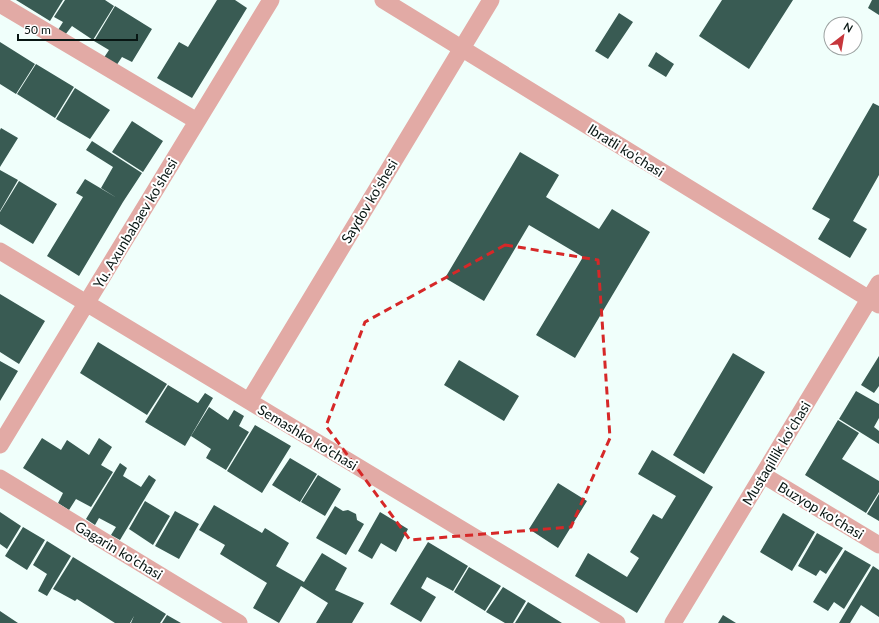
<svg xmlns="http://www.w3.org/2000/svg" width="879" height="623" font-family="Lato,sans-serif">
	<rect width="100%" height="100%" fill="#f0fffb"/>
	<path fill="#395b53" d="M16 0H63L50 21Z
		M65 0H105L114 6 93 40 72 26 65 35 58 30 63 22 54 17Z
		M217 0H235L247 8 192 98 157 78 179 42 188 47Z
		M722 0H793L749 69 699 36Z
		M872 0H879V15L868 8Z
		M115 6 152 29 132 62 122 57 116 66 103 59 109 50 94 41Z
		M619 13 633 22 608 59 595 51Z
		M0 42 35 64 16 94 0 84Z
		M656 52 674 64 666 77 648 66Z
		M36 64 74 87 55 118 17 94Z
		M75 88 110 110 90 139 56 119Z
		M873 103 879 106V175L853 221 867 229 850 258 818 239 830 219 812 209Z
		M132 121 163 141 143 172 112 152Z
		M1 128 18 138 0 167V130Z
		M92 141 142 173 123 202 79 276 47 256 83 197 76 193 85 179 117 198 101 188 113 167 86 150Z
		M520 152 559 175 546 197 599 229 612 209 650 232 575 358 536 335 583 257 529 225 484 301 445 278Z
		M0 170 18 180 0 211Z
		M19 181 57 204 33 244 0 224V212Z
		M0 294 45 321 19 364 0 352Z
		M98 342 167 384 147 415 80 373Z
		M733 353 765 372 704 474 673 455Z
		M879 356V386L874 393 861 385Z
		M459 360 519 396 504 421 444 385Z
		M0 361 18 371 0 401Z
		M168 385 198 403 205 393 213 398 185 446 145 422Z
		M856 391 879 404V418L874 427 879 431V444L839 419Z
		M209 407 228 420 234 410 244 416 239 426 249 432 226 470 206 458 211 449 191 436Z
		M838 420 859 433 842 459 879 481V492L866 513 805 475Z
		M255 425 291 446 262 493 227 471Z
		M42 438 61 450 67 440 89 455 99 438 112 447 101 465 113 472 91 507 76 499 69 510 58 503 63 493 23 468Z
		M652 450 713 487 637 613 575 576 588 553 627 577 639 558 630 552 653 514 662 519 676 496 638 474Z
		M290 458 317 474 300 502 272 485Z
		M120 463 127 468 123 476 141 487 149 475 156 480 120 540 111 535 116 527 99 518 95 525 86 519Z
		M318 475 341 489 325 516 301 502Z
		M558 483 587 501 558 548 529 529Z
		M879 494V521L867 514Z
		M145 501 170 516 153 545 129 529Z
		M214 505 262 533 265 528 289 543 276 566 304 582 322 553 347 568 335 590 364 603 352 623H316L328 603 301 586 279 623 253 608 267 583 220 554 225 545 199 530Z
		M335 506 343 511 348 510 356 514 357 520 364 524 346 555 316 538Z
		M175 511 199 524 179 559 155 546Z
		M0 512 21 526 7 549 0 544Z
		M380 512 408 529 396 552 381 543 372 559 358 551Z
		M783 513 815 532 792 571 760 552Z
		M23 527 45 540 27 570 5 556Z
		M817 533 843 548 826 574 820 570 816 576 798 566Z
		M47 541 71 556 47 596 38 591 47 574 33 565Z
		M428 542 468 566 453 591 427 577 421 588 436 597 421 622 390 604Z
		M845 550 871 565 844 609 834 602 828 611 813 602Z
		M73 557 166 614 160 623H131L134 616 130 623H115L77 599 75 601 53 589Z
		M873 566 879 570V617L861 605 850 623H839Z
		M469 567 501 586 485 611 454 592Z
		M503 587 526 601 513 623H505L486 612Z
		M528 602 562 623H515Z
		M0 611 18 623H0Z
		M167 615 181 623H162Z
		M723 615 736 623H718Z"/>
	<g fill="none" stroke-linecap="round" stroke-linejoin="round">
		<path stroke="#e2aaa5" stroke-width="17" d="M383 0 879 305
			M0 4 197 121
			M0 251 617 623
			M249 401 491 0
			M0 445 271 0
			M763 475 879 545
			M0 478 239 623
			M673 623 879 283"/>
	</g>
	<path fill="none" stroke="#d62828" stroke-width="3" stroke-dasharray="8 5" stroke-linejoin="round" d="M505 245 598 260 610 438 571 527 410 540 326 426 365 322Z"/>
	<g text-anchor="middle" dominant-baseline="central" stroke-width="4" stroke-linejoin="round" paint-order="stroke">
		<g font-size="14" fill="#081613" stroke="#fff">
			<text transform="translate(626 150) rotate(32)">Ibratli ko'chasi</text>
			<text transform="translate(369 201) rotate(-59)">Saydov ko'shesi</text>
			<text transform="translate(135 223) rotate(-59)">Yu. Axunbabaev ko'shesi</text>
			<text transform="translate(308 437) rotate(31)">Semashko ko'chasi</text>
			<text transform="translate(776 453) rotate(-59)">Mustaqillik ko'chasi</text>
			<text transform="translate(821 510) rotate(31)">Buzyop ko'chasi</text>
			<text transform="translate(119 550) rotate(31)">Gagarin ko'chasi</text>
		</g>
	</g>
	<g transform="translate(843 36) rotate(31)"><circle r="19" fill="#ffffff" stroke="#9ca2a1"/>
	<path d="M0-3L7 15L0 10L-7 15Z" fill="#c7373c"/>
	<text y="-6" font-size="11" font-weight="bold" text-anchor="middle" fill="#081613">N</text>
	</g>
	<path d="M18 34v6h119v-6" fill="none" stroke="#081613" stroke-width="2"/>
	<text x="24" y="34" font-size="12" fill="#081613" stroke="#ffffff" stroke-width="3" paint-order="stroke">50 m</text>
</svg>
